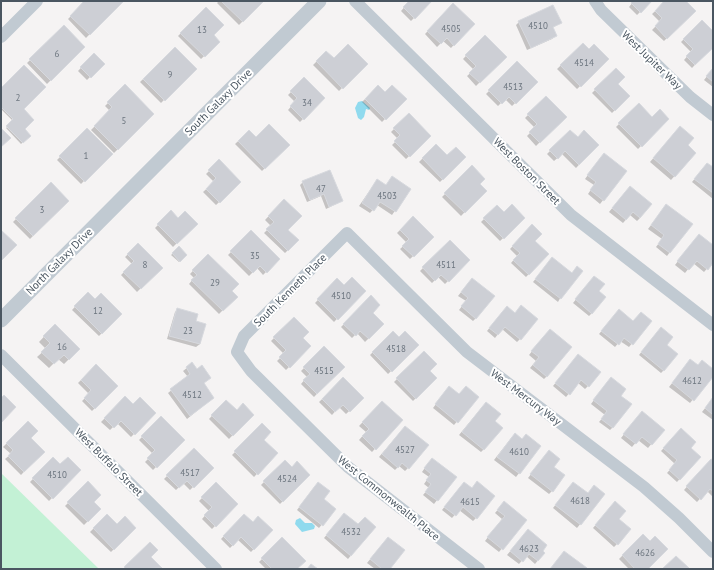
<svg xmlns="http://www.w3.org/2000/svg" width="714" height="570" font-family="'PT Sans',sans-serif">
	<rect width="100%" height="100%" fill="#f5f3f3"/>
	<path fill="#c3f1d5" d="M1 473 99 569H1Z"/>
	<path fill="#90daee" d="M362 101 370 108 369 110 366 109 364 117 361 120 358 118 355 108 358 102Z
		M300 518 305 523H312L315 526 314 529 302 532 295 524 296 520Z"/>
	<path fill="#0003" d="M86 1H122L86 38 68 19Z
		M219 1H263L239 25 217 3Z
		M406 1H431L411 21 401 11 408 3Z
		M634 1H651L637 15 629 7Z
		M666 1H685L694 11 664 41 652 30 660 22 652 14Z
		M453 5 473 24 451 48 443 41 437 47 425 34Z
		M206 8 212 35 219 42 201 59 178 36Z
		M702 21 713 33V46L692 68 684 60 691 52 681 42Z
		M519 22 561 23 552 28 555 36 552 39 527 50 516 25Z
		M64 27 84 47 47 84 27 63Z
		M485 36 505 57 476 86 467 76 474 70 463 59Z
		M583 44 589 51 608 59 577 89 557 69Z
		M175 48 195 69 161 103 140 82Z
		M326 52 334 59 366 64 339 91 313 65Z
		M94 54 103 64 87 80 78 71Z
		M517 63 537 82 512 106 505 99 498 106 486 94Z
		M616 69 617 84 629 96 612 113 592 93Z
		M713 69V87L704 80Z
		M304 79 324 98 300 122 288 110 295 102 288 95Z
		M125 86 153 114 114 153 91 130 110 111 105 106Z
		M378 86 385 93 405 99 382 122 362 102Z
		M1 90 22 109 23 129 30 136 21 144 6 128 13 121 1 109Z
		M546 97 565 117 536 146 527 136 535 128 525 118Z
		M639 104 652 118 668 119 638 149 616 127Z
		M409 114 430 136 406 159 392 145 398 139 391 132Z
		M87 130 111 154 81 184 57 160Z
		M677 130 686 145 695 153 671 180 650 162Z
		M249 131 255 139 288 145 262 171 235 144Z
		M570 131 577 139 598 145 576 168 562 154 554 161 547 154Z
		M436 145 447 156 465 157 440 182 419 162Z
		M601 157 626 171 600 204 588 194 594 185 585 179Z
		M219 161 240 182 216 205 203 192 214 182 206 174Z
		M707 164 713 169V199L692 182Z
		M472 167 478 184 485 191 461 216 442 197Z
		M377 180 386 186 410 189 392 215 377 205 370 213 359 206Z
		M303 182 342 201 326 209 321 196 307 202 300 185Z
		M51 184 68 201 30 239 13 222Z
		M627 190 640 218 637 221 630 215 623 223 609 212Z
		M284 200 287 230 298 240 285 253 264 233 271 226 265 220Z
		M497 206 504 213 524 218 500 241 481 222Z
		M664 208 691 224 667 256 656 247 662 239 648 229Z
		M171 212 178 219 196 224 173 247 155 228Z
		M413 217 433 237 410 259 400 249 407 243 397 233Z
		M532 226 534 241 548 254 526 277 511 263 517 256 510 249Z
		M251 232 279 259 263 275 257 268 249 276 228 255Z
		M696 238 713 246V262L704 272 693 263 685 273 675 265Z
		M450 241 469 260 445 284 438 277 432 283 420 271Z
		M138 245 161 268 137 292 121 275 132 264 125 257Z
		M179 248 186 255 179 262 171 255Z
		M208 255 231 291 236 297 219 314 189 284 194 278 190 274Z
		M549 262 571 274 577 267 558 302 533 282Z
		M337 280 344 286 364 291 334 322 315 303Z
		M592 280 598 291 592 313 589 316 573 303Z
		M469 282 476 318 473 321 459 310 466 301 458 296Z
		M88 293 95 300 121 314 99 336 72 310Z
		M371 297V313L383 324 365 342 357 333 352 338 341 327Z
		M178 309 194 322 205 325 200 344 196 347 167 339 175 312Z
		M504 310 515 314 520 339 517 342 502 329 495 338 487 331Z
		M616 314 633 322 651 321 629 347 620 341 615 347 599 334Z
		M294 318 302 338 310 346 286 370 277 361 284 354 271 341Z
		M55 325 79 349 64 364 58 359 49 368 37 357 46 349 39 342Z
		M658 331 665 345 664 370 661 373 639 355Z
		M393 332 399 339 418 345 388 374 370 355Z
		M547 333V376L544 379 530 368 536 361 529 355Z
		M324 348 343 367 314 397 301 384 307 377 301 371Z
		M424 352 429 371 436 378 413 401 394 382Z
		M576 358 588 386 585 389 578 383 566 397 553 386Z
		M192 364 213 398 187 419 168 393 188 377 183 371Z
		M687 364 713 370V375L690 403 669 387Z
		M96 365 117 386 92 411 82 401 89 394 78 383Z
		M343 379 363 398 346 414 339 407 332 415 319 402Z
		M608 381 620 396 613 427 610 430 599 422 605 415 591 404Z
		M446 391 459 395 478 397 454 425 433 408Z
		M125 398 133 406 155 413 131 437 117 423 110 430 101 422Z
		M713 398V420L702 412Z
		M226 401 237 411 253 414 229 439 209 419Z
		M382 402 402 420 372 452 359 440 366 432 359 426Z
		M483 406 484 449 481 452 459 435Z
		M639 416 663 430 648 448 638 440 632 447 621 438Z
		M161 418 183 440 153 470 145 462 153 454 139 440Z
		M28 422 29 438 43 452 21 475 5 459 11 454 3 447Z
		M262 425V440L277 453 254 477 232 455Z
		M402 430 408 468 405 471 399 466 395 470 379 457Z
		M678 433 689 448 699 457 677 482 667 473 675 464 661 451Z
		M512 437 540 446 516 477 494 460Z
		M194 449 212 468 190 490 183 483 176 490 164 479Z
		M546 455 553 467 552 491 549 494 528 478Z
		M53 458 60 465 80 470 49 501 30 482Z
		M711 460 713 462V497L707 491 697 502 684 490Z
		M285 461 292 468 309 475 280 504 261 485Z
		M429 462 455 477 434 504 423 495 429 488 424 484 429 477 422 472Z
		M88 483 93 502 100 509 84 525 65 506Z
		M216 484 237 504 212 529 202 519 209 511 199 501Z
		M315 486 322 499 335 509 319 528 297 510Z
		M461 486 476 518 473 521 459 510 452 518 442 510Z
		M570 486 587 494 604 495 577 528 553 508Z
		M501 506 525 520 499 552 485 541 502 519 495 513Z
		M612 506 618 519 617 544 614 547 593 528Z
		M107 515 117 525 135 528 111 552 90 532Z
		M244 515 253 523 272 530 251 552 238 540 230 548 221 539Z
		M342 517 358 526 375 527 348 559 324 538Z
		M525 534 544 553 535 564 526 556 519 564 507 555Z
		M643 535 647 569H629L619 559Z
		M282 539 296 569H266L259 562Z
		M385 541 389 569H375L367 563Z
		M150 543V557L160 568 124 569Z
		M676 557 687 568 664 569Z"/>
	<path fill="#cdcfd5" stroke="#d7d9de" d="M84 1H124L90 35 70 16Z
		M221 1H264L243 22Z
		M409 1H432L415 19 403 7Z
		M633 1H652L641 13 631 3Z
		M664 1H686L696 11 667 39 655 26 662 18 655 11Z
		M453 3 475 24 454 46 447 38 441 44 427 31Z
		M553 5 562 23 553 27 557 36 531 48 518 21Z
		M206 7 224 25 214 35 220 42 205 57 180 33Z
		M702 20 713 31V48L695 65 686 56 693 49 683 39Z
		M64 25 85 47 51 81 29 59Z
		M485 35 507 57 480 83 469 73 476 66 465 55Z
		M583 43 589 49 594 44 609 59 581 87 560 65Z
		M348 44 368 64 343 89 316 61 326 51 334 58Z
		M175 47 197 69 165 101 143 79Z
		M94 53 105 64 91 78 80 67Z
		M517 61 538 82 516 104 509 97 502 104 488 90Z
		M24 65 46 87 24 109 34 120 25 129 31 136 23 143 6 126 13 119 1 107V88Z
		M616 68 625 77 618 84 630 96 615 111 594 89Z
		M713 68V82L706 76Z
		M304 77 325 98 304 120 290 106 297 98 290 91Z
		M125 84 154 114 118 150 94 126 112 107 107 102Z
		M378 85 385 92 392 85 407 99 386 120 365 99Z
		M546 96 567 117 540 143 529 132 537 124 527 114Z
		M639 103 652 117 660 109 669 119 642 147 618 123Z
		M409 113 431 136 410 157 394 141 400 135 393 128Z
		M269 124 290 145 265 169 238 141 249 130 256 137Z
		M680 126 694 138 688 145 696 153 675 177 653 158Z
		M1 128 11 138 1 147Z
		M87 128 113 154 85 182 59 156Z
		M570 130 578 137 584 130 599 145 579 165 565 151 558 159 549 150Z
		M436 144 447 155 456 147 466 157 443 180 422 158Z
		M604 153 627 171 604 201 590 190 596 182 587 175Z
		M219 159 241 182 220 203 206 189 216 178 208 170Z
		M707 163 713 167V193L694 179Z
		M472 165 485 179 480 184 487 191 465 213 444 193Z
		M330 170 343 201 329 207 324 194 310 200 302 181Z
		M392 176 411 189 396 212 380 202 374 211 362 203 377 179 386 185Z
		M51 182 69 201 33 236 15 218Z
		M630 186 652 204 640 218 633 212 626 220 612 208Z
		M284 199 302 216 288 230 299 240 288 251 266 229 274 222 268 216Z
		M512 204 525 218 504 239 483 218 497 205 504 212Z
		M666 204 693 224 670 253 658 244 664 235 651 225Z
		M171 210 178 218 185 211 198 224 177 244 157 224Z
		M413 216 434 237 414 257 402 246 409 239 400 230Z
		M532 224 542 234 535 241 549 254 529 275 513 260 520 253 512 246Z
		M1 230 17 245 1 261Z
		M251 230 280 259 267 273 260 266 253 273 230 251Z
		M699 234 713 245V263L708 270 697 261 689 270 677 261Z
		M450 240 470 260 449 282 441 275 435 281 422 267Z
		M138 243 163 268 141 289 123 272 134 261 127 254Z
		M179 246 187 255 180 262 172 253Z
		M208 254 239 284 232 291 238 297 223 311 191 280 197 275 192 270Z
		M552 257 572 273 577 266 583 271 561 299 535 279Z
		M594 276 605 284 599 291 606 297 592 314 575 299Z
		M352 277 366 291 338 320 317 299 337 278 344 285Z
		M472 278 495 296 476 319 461 306 468 298 461 292Z
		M88 292 95 299 101 293 122 314 102 334 74 306Z
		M371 295 380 305 373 313 384 324 369 339 360 331 356 336 343 324Z
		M521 305 538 319 521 340 505 327 498 335 489 328 507 306 515 313Z
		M177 308 198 314 196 321 206 324 200 344 169 336Z
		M619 309 633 321 641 312 652 321 633 345 624 338 619 345 601 331Z
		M294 317 309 332 303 338 311 346 290 368 279 357 286 350 273 337Z
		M55 324 80 349 69 360 64 355 54 364 41 352 50 343 43 336Z
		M661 327 673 337 667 345 678 354 664 371 641 352Z
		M550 329 572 347 547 377 533 365 539 357 531 351Z
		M393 331 399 337 405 331 419 345 392 372 372 352Z
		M324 346 345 367 317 394 303 380 310 374 303 367Z
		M424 351 437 364 430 371 437 378 416 399 396 378Z
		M578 354 601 372 589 387 581 380 570 395 555 383Z
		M690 359 698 365 702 360 713 369V377L694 401 672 383Z
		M192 362 197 369 202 365 211 378 204 383 214 398 190 416 170 389 190 374 186 367Z
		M96 364 118 386 95 409 84 398 91 390 81 380Z
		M343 377 364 398 350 412 343 405 335 412 322 399Z
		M611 377 626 389 621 396 632 404 613 428 601 419 607 411 593 400Z
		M449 386 459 394 466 386 479 397 458 423 435 404Z
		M4 395 16 407 1 423V398Z
		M125 396 133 404 140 397 156 413 135 435 121 421 114 428 104 418Z
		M713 397V415L705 408Z
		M226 400 237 410 243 403 254 415 233 436 211 415Z
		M382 401 403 420 376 450 362 436 369 429 362 422Z
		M486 402 501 414 495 421 503 428 484 450 462 432Z
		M642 411 665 430 652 445 642 437 636 444 623 434Z
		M161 416 185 440 157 468 147 458 155 450 141 436Z
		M28 421 38 431 31 438 45 452 24 472 8 456 13 450 6 443Z
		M262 423 271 432 264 440 278 453 258 475 234 451Z
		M405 426 429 445 409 469 402 463 398 468 382 454Z
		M681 428 696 442 691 448 701 457 680 480 669 470 677 460 663 448Z
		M515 433 522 439 526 434 541 446 520 474 497 457Z
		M194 448 214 468 194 488 187 481 179 488 166 475Z
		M549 450 560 459 554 467 565 475 553 492 530 474Z
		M53 457 60 464 68 457 81 470 53 499 32 478Z
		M432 458 457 477 438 501 425 492 431 484 426 480 431 474 424 468Z
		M711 459 713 460V491L710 489 701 500 686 486Z
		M285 460 292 467 297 461 310 475 283 502 263 481Z
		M88 481 101 495 94 502 101 509 88 522 67 502Z
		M477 481 495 496 477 519 463 507 456 516 444 507 464 482 472 488Z
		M216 482 238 504 216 527 204 515 212 507 201 497Z
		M318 482 330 491 324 499 336 509 323 526 299 507Z
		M573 482 588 493 594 485 605 494 581 525 555 505Z
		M504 501 527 520 503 550 487 537 505 516 497 510Z
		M615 501 626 511 619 519 631 529 618 545 595 525Z
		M344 513 358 524 365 517 376 527 351 556 326 535Z
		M107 514 117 524 125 516 136 528 114 550 93 528Z
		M244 514 253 522 258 516 273 530 254 550 241 537 233 546 223 536Z
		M528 529 547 545 543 551 545 553 538 561 529 554 523 562 510 551Z
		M643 534 650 541 655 536 668 549 648 569H635L622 555Z
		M282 537 306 561 297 569H272L261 558Z
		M388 537 405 550 390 569H382L370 559Z
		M150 542 158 550 151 557 162 568 126 569 124 567Z
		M564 551 587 568 586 569H550Z
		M676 556 689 568 662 569Z
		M311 564 318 569H307Z"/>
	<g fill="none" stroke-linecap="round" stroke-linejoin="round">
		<path stroke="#c1cad2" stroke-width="12" d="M355 1 571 215 713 325
			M595 1 601 10 690 97 713 115
			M1 37 37 1
			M1 355 216 569
			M479 569 348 467 251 371 237 352 244 336 347 233 467 352 644 487 679 518 713 552"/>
		<path stroke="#c1cad2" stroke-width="15" d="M1 320 319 1"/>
	</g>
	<g text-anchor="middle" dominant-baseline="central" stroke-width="4" stroke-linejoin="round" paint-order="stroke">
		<g font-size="9" fill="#6b747e">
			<text x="538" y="25">4510</text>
			<text x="451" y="28">4505</text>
			<text x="202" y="29">13</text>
			<text x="57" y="53">6</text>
			<text x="584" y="62">4514</text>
			<text x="170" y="74">9</text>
			<text x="513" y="86">4513</text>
			<text x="18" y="97">2</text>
			<text x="307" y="102">34</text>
			<text x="124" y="120">5</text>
			<text x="86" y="155">1</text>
			<text x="321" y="188">47</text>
			<text x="387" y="195">4503</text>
			<text x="42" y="209">3</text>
			<text x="255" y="255">35</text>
			<text x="145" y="264">8</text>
			<text x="446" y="264">4511</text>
			<text x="215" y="282">29</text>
			<text x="341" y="295">4510</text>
			<text x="98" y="310">12</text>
			<text x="188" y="330">23</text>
			<text x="62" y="346">16</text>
			<text x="396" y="348">4518</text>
			<text x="324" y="370">4515</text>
			<text x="692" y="380">4612</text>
			<text x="192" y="394">4512</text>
			<text x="405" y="449">4527</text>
			<text x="519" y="451">4610</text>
			<text x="190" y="472">4517</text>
			<text x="57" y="474">4510</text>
			<text x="287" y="478">4524</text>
			<text x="580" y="500">4618</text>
			<text x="470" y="501">4615</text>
			<text x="351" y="531">4532</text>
			<text x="529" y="548">4623</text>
			<text x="645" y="552">4626</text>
		</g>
		<g font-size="11" fill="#4a5661" stroke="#fff">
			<text transform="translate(652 60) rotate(44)">West Jupiter Way</text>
			<text transform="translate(218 102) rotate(-45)">South Galaxy Drive</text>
			<text transform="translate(527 171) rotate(45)">West Boston Street</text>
			<text transform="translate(59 261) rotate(-45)">North Galaxy Drive</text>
			<text transform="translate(290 290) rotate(-45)">South Kenneth Place</text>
			<text transform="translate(526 397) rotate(37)">West Mercury Way</text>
			<text transform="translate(109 462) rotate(45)">West Buffalo Street</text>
			<text transform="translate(389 498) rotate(39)">West Commonwealth Place</text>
		</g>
	</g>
	<rect width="714" height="570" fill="none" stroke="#4a5661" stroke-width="4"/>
</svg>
